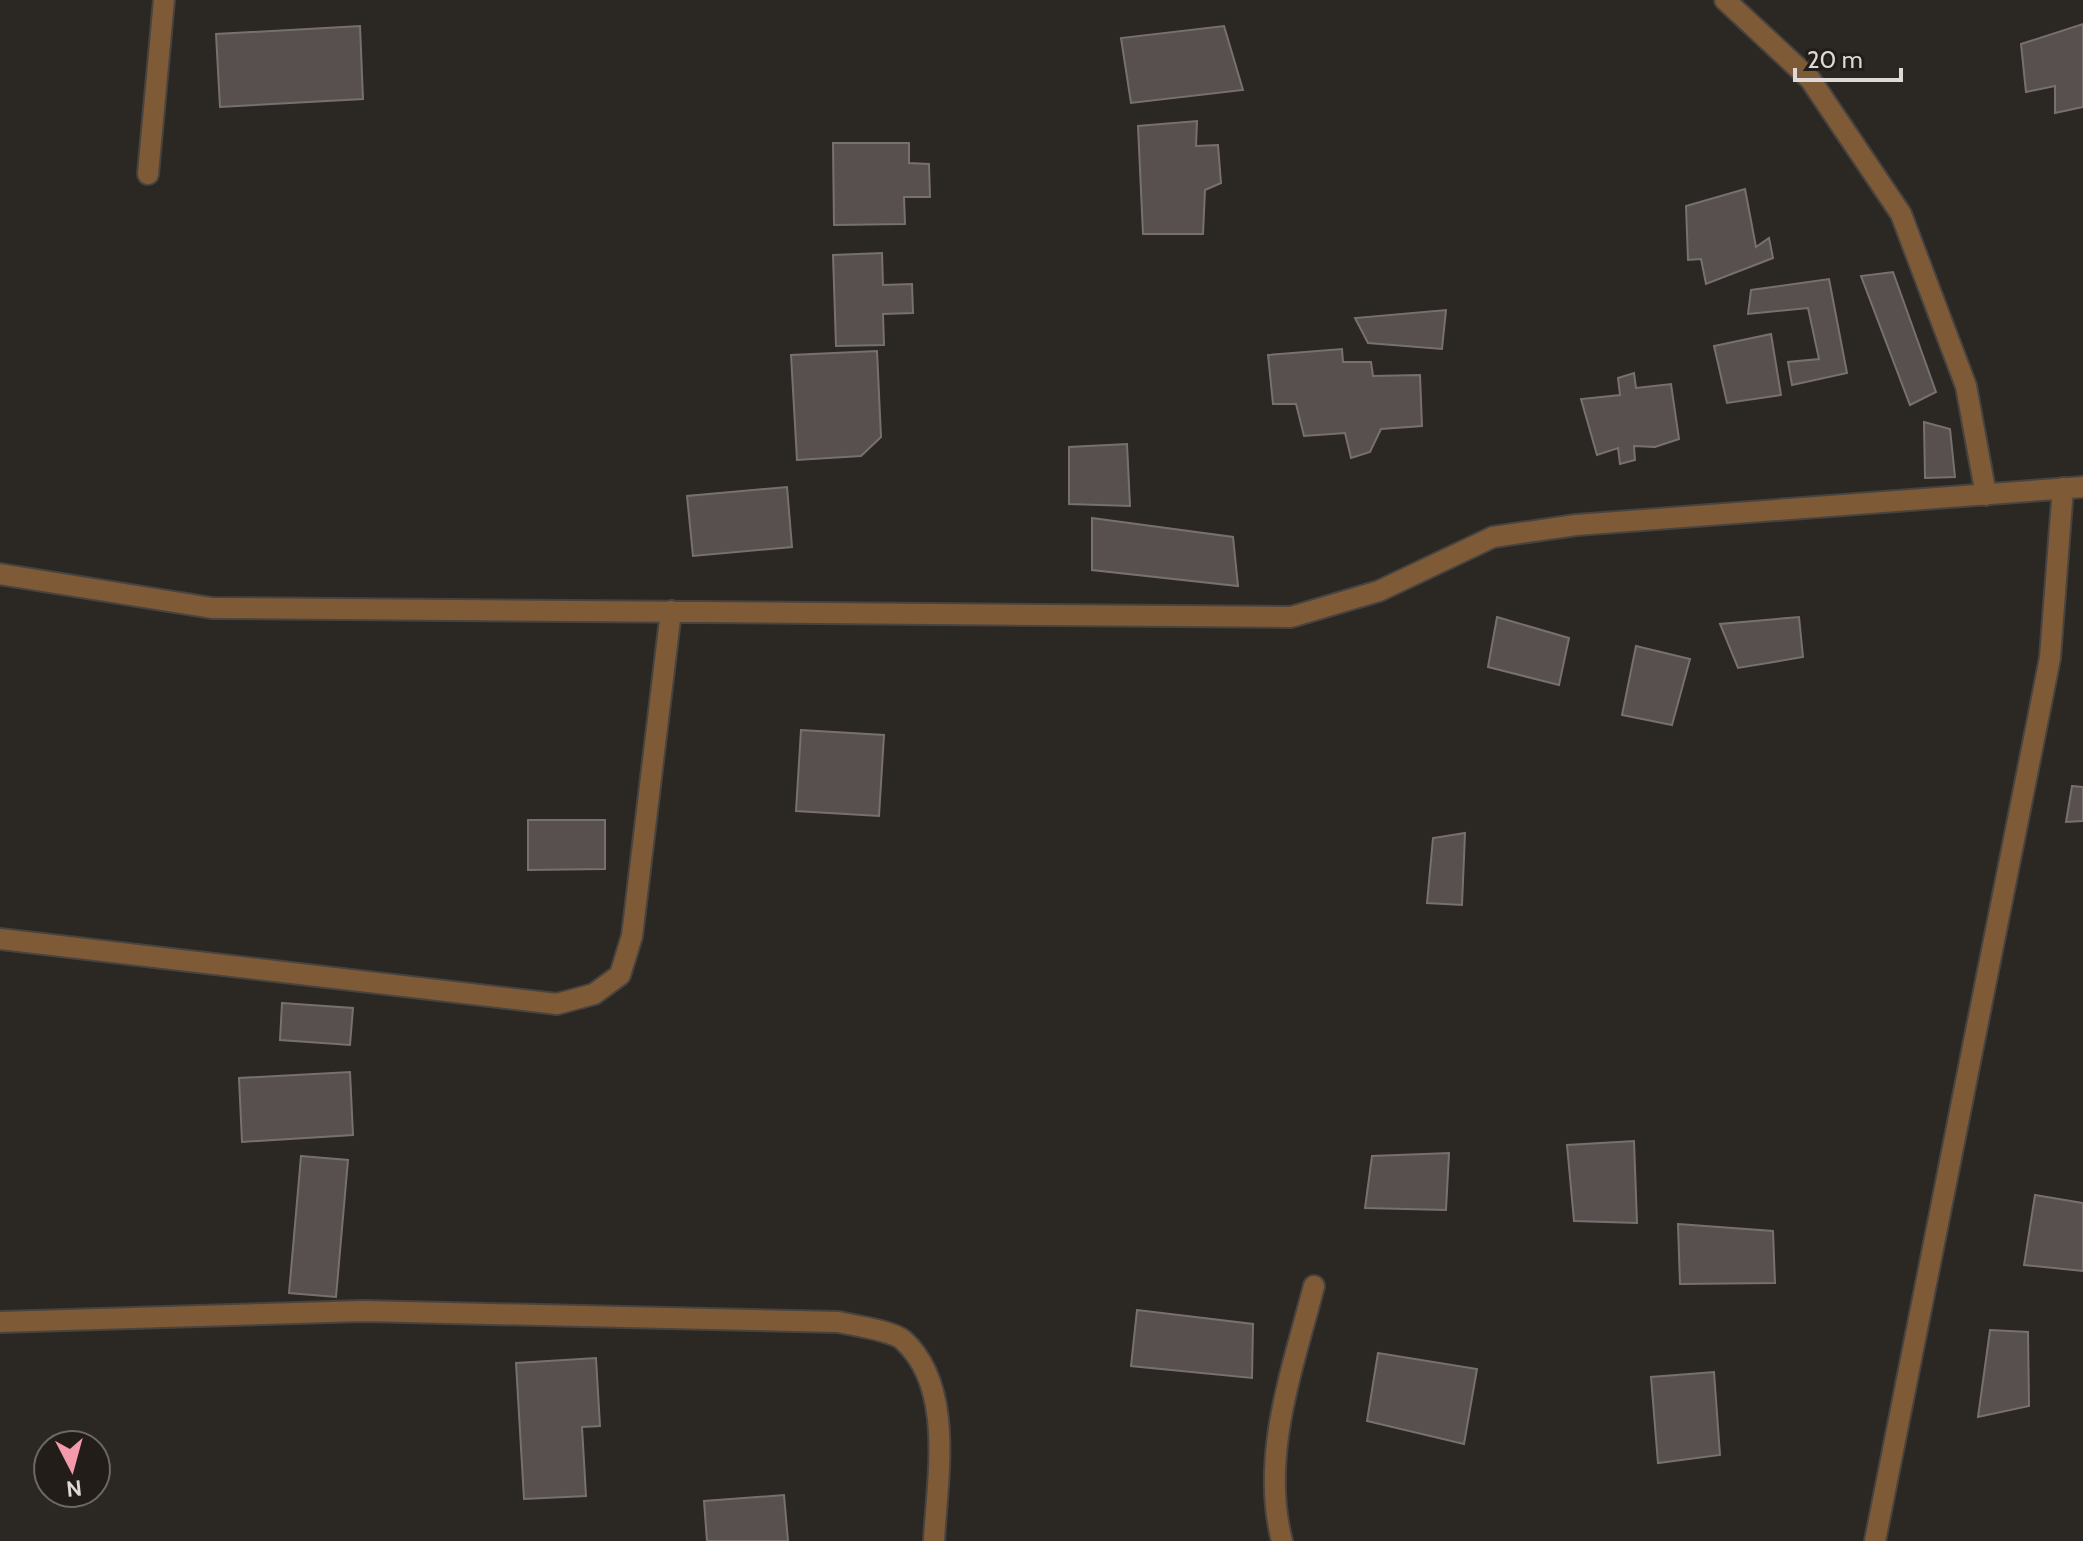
<svg xmlns="http://www.w3.org/2000/svg" width="2083" height="1541" font-family="Cabin,sans-serif">
	<rect width="100%" height="100%" fill="#2b2723"/>
	<path fill="#57504f" stroke="#78706f" stroke-width="2" d="M2083 24V107L2055 113V86L2026 92 2021 44Z
		M360 26 363 99 220 107 216 34Z
		M1224 26 1243 90 1131 103 1121 38Z
		M1197 121 1196 146 1218 145 1221 183 1205 190 1203 234H1143L1138 126Z
		M833 143H909V163L929 164 930 197H904L905 224 834 225Z
		M1745 189 1756 247 1769 238 1773 258 1706 284 1701 259 1688 260 1686 206Z
		M882 253 883 285 912 284 913 313 883 314 884 345 836 346 833 255Z
		M1893 272 1936 392 1910 405 1861 276Z
		M1829 279 1847 373 1792 385 1788 362 1819 359 1808 308 1748 314 1751 290Z
		M1446 310 1442 349 1368 343 1355 318Z
		M1771 334 1781 395 1727 403 1714 346Z
		M1342 349 1343 362H1371L1373 376 1420 375 1422 426 1381 429 1370 452 1351 458 1345 433 1304 436 1296 404H1273L1268 355Z
		M877 351 881 437 861 456 797 460 791 355Z
		M1634 373 1636 388 1671 384 1679 439 1655 447 1634 446 1635 460 1620 464 1618 448 1597 455 1581 399 1620 395 1618 378Z
		M1924 422 1950 429 1955 477 1925 478Z
		M1127 444 1130 506 1069 504V447Z
		M787 487 792 547 693 556 687 496Z
		M1092 518 1233 537 1238 586 1092 570Z
		M1497 617 1569 638 1559 685 1488 667Z
		M1799 617 1803 657 1738 668 1720 624Z
		M1636 646 1690 659 1672 725 1622 715Z
		M801 730 884 735 879 816 796 811Z
		M2072 786 2083 787V821L2066 822Z
		M528 820H605V869L528 870Z
		M1465 833 1462 905 1427 903 1433 838Z
		M282 1003 353 1008 350 1045 280 1040Z
		M350 1072 353 1135 242 1142 239 1078Z
		M1634 1141 1637 1223 1574 1221 1567 1145Z
		M1449 1153 1446 1210 1365 1208 1372 1156Z
		M301 1156 348 1160 336 1297 289 1293Z
		M2035 1195 2083 1203V1271L2024 1265Z
		M1678 1224 1773 1231 1775 1283 1680 1284Z
		M1137 1310 1253 1324 1252 1378 1131 1366Z
		M1990 1330 2028 1332 2029 1406 1978 1417Z
		M1378 1353 1477 1369 1464 1444 1367 1421Z
		M596 1358 600 1426 582 1427 586 1496 524 1499 516 1363Z
		M1714 1372 1720 1455 1658 1463 1651 1377Z
		M784 1495 788 1541H707L704 1501Z"/>
	<g fill="none" stroke-linecap="round" stroke-linejoin="round">
		<defs>
			<path id="minor" d="M1725 0 1810 79 1901 214 1966 386 1986 495
				M148 174 164 0
				M0 574 212 608 1291 617 1379 591 1493 537 1576 525 2083 487
				M0 939 557 1004 594 994 620 975 632 936 671 611
				M0 1322 364 1311 838 1322C852 1325 893 1331 903 1340 955 1387 937 1479 934 1541
				M1282 1541C1260 1456 1293 1368 1314 1286
				M1875 1541 2050 658 2063 488"/>
		</defs>
		<use href="#minor" stroke="#474340" stroke-width="24"/>
		<use href="#minor" stroke="#7f5a37" stroke-width="20"/>
	</g>
	<g transform="translate(72 1469) rotate(174)"><circle r="38" fill="#221d19" stroke="#6c6865" stroke-width="2"/>
	<path d="M0-6L14 30L0 20L-14 30Z" fill="#f39aab"/>
	<text y="-12" font-size="22" font-weight="bold" text-anchor="middle" fill="#dcd9d6">N</text>
	</g>
	<path d="M1795 68v12h106v-12" fill="none" stroke="#dcd9d6" stroke-width="4"/>
	<text x="1807" y="68" font-size="24" fill="#dcd9d6" stroke="#221d19" stroke-width="6" paint-order="stroke">20 m</text>
</svg>
